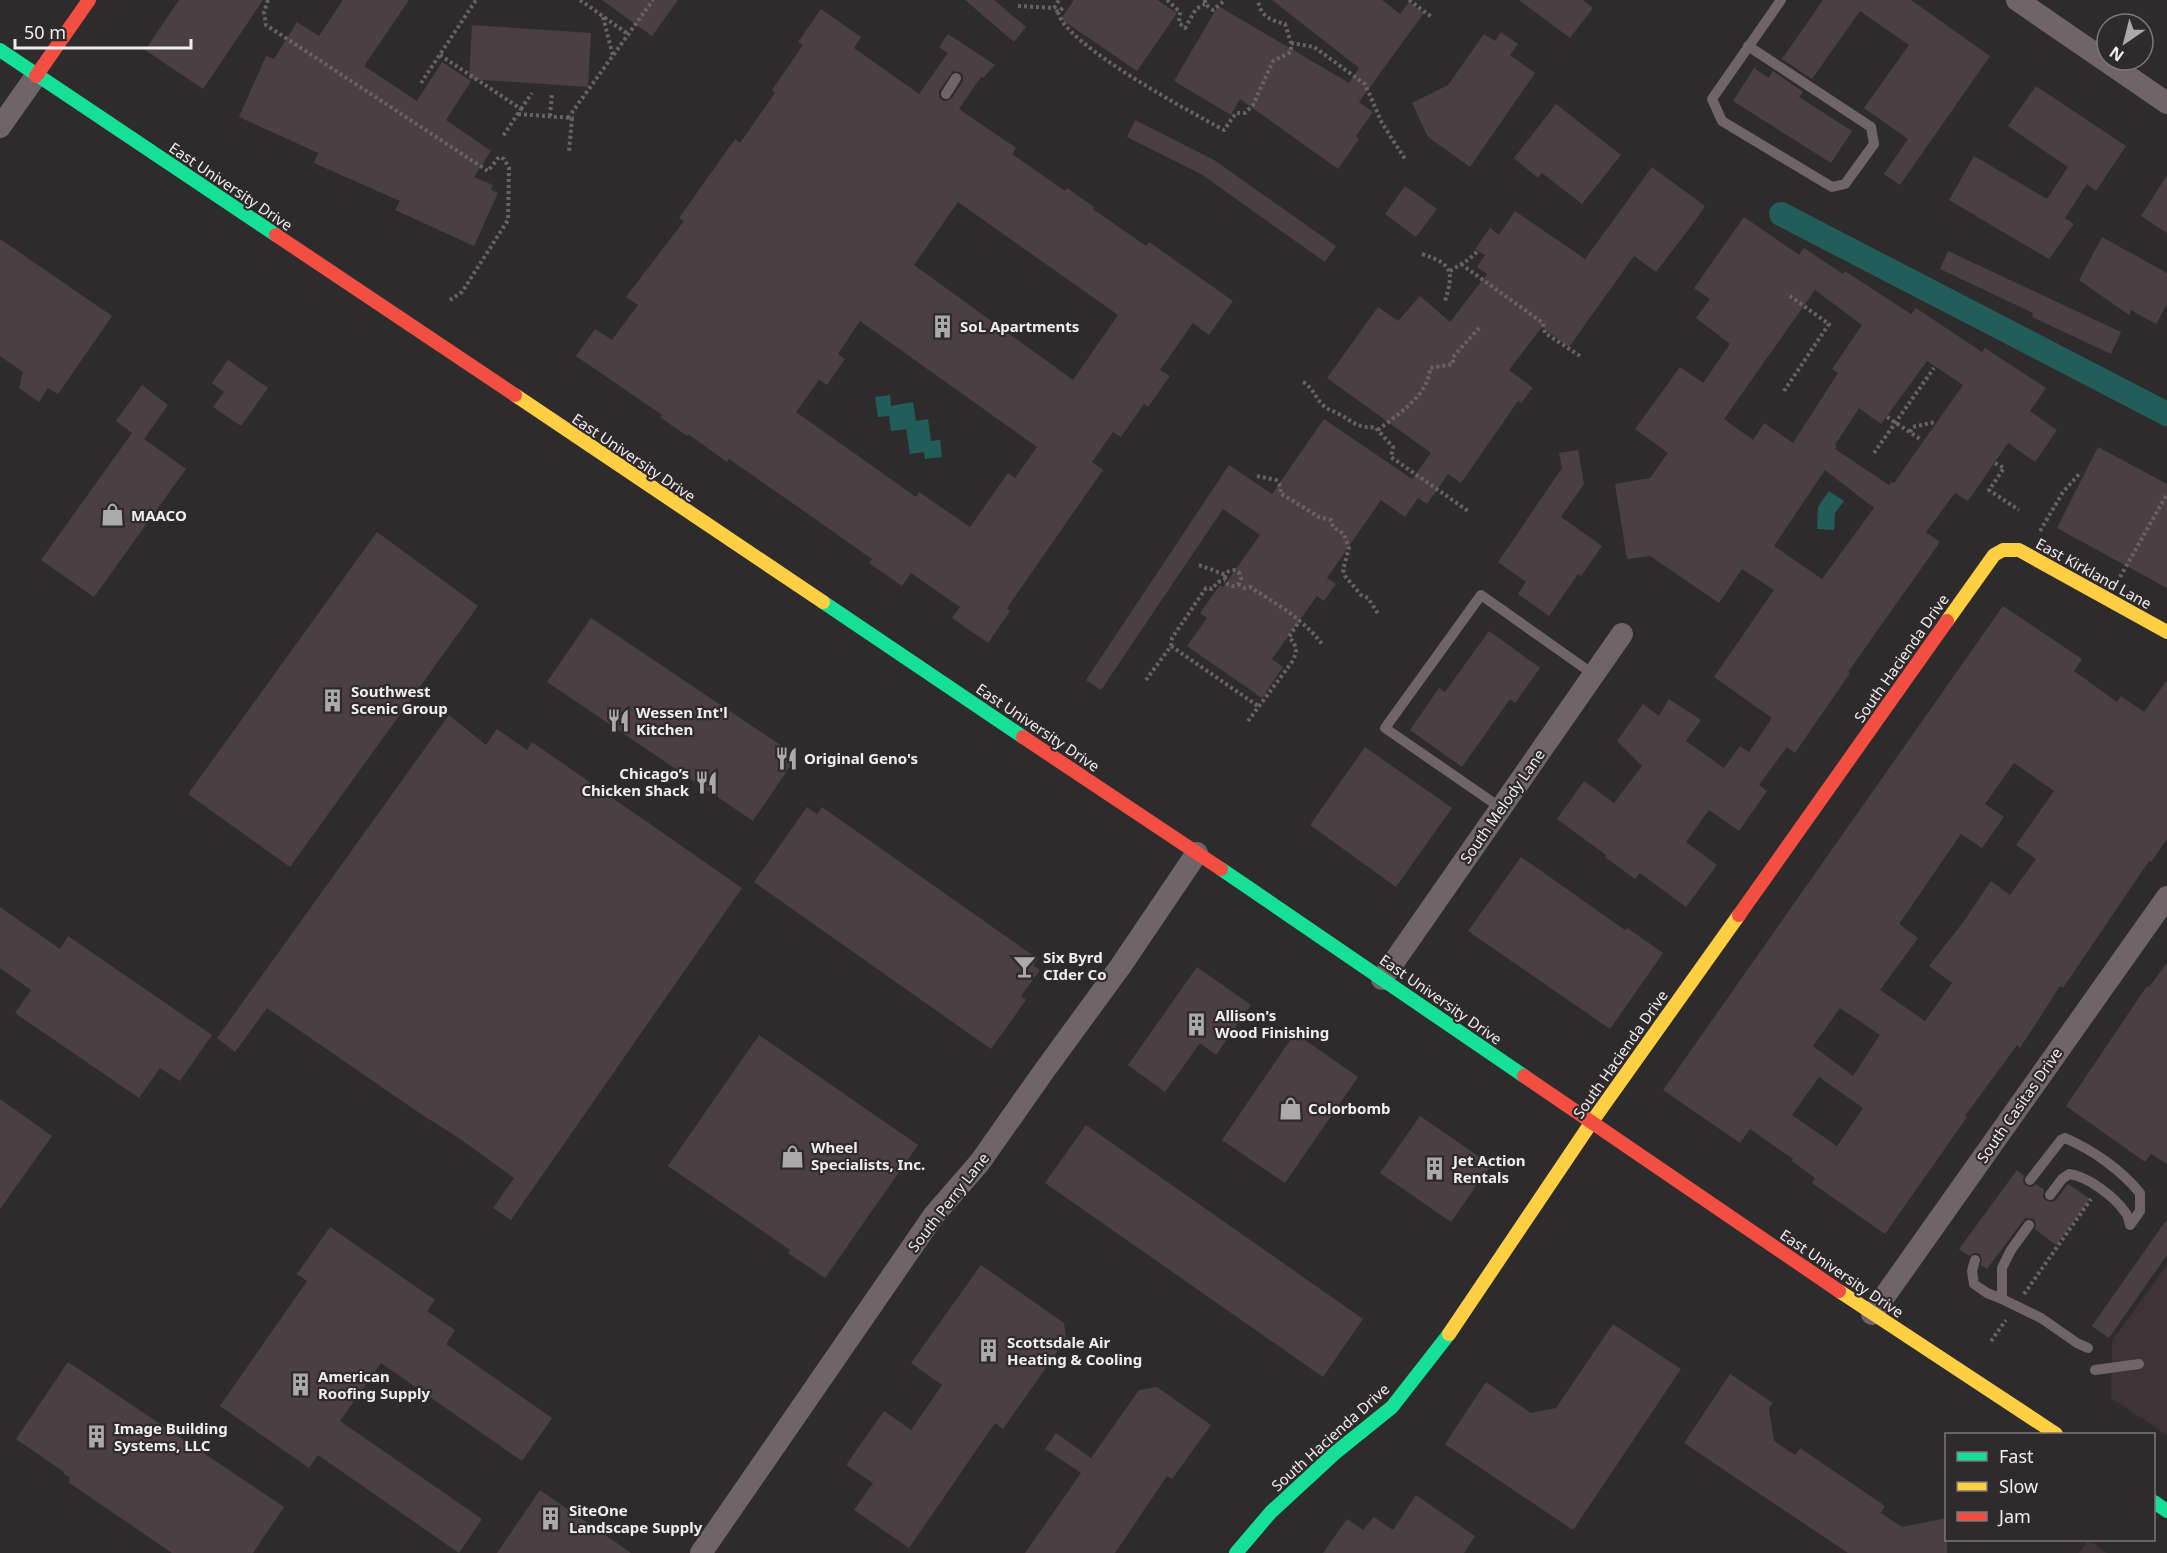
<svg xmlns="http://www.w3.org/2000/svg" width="2167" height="1553" font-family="'Noto Sans',sans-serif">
	<rect width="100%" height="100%" fill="#2e2b2c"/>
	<path fill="#3e3437" d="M2167 1265V1435L2111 1398 2112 1341Z
		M2088 1540 2107 1553H2079Z"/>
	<path fill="#235d5a" d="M890 395 891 406 913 402 916 421 928 419 931 441 940 440 942 457 925 459 924 452 910 454 906 429 891 431 889 416 878 417 875 397Z
		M1829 491 1844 501 1835 513 1834 530 1817 529 1818 507Z"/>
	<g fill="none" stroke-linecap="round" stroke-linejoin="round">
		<path stroke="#235d5a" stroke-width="24" d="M1781 214 2167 414"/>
	</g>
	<path fill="#4a4044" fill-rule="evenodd" d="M179 0H263L203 89 145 50Z
		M343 0H409L364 66 417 101 442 62 471 81 446 120 491 151 474 177 493 185 491 190 498 193 474 246 395 210 400 201 314 163 318 153 239 117 266 56 274 59 297 22 319 36Z
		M602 0H678L652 36Z
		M965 0H994L1026 27 1014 42Z
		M1074 0H1157L1177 13 1137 71 1061 19Z
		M1272 0H1382L1400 14 1409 2 1424 13 1359 102 1373 112 1356 136 1359 139 1338 169 1240 99 1231 115 1174 81 1218 6 1349 83 1359 68Z
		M1519 0H1583L1593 8 1570 38Z
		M1823 0H1911L1990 56 1900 185 1884 174 1908 139 1864 108 1909 45 1860 11 1812 79 1782 59Z
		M821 9 861 37 854 48 919 94 948 53 939 47 948 34 995 65 983 78 981 77 959 109 1016 148 1012 154 1065 191 1067 188 1094 207 1093 209 1146 246 1149 242 1233 301 1209 335 1193 323 1160 370 1170 376 1148 407 1144 404 1121 437 1113 432 1092 462 1103 470 1007 608 1010 611 988 643 952 618 960 607 911 573 902 586 869 563 872 559 788 500 729 459 727 462 688 434 687 436 660 417 662 415 576 356 595 329 612 340 638 305 626 297 684 221 679 218 735 139 740 143 775 93 772 90 803 45 798 42ZM953 71 960 72 963 75V81L952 98 946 101H943L939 97V91ZM958 202 1118 315 1073 380 914 265ZM860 321 1037 447 1015 478 1008 473 970 527 919 492 916 497 796 412 819 380 827 385 845 359 838 354Z
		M472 25 591 33 588 87 469 79Z
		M1501 32 1518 44 1510 55 1535 73 1470 167 1428 137 1412 103 1448 85 1484 34 1495 41Z
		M1754 68 1769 78 1773 71 1803 92 1799 97 1852 131 1831 163 1733 101Z
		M2036 86 2126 146 2096 191 2087 184 2065 218 2074 224 2049 259 1949 200 1974 156 2047 199 2068 167 2008 126Z
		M1556 104 1621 155 1582 204 1542 173 1538 178 1514 158Z
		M1135 120 1214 160 1336 246 1325 262 1201 174 1127 137Z
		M1652 167 1705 206 1695 221 1656 272 1634 256 1569 347 1542 327 1509 370 1533 388 1521 403 1518 401 1461 483 1448 474 1427 504 1418 498 1405 517 1381 500 1327 578 1336 584 1324 601 1317 596 1272 659 1283 667 1262 698 1187 646 1207 618 1200 613 1220 585 1223 587 1260 535 1223 509 1101 690 1086 680 1229 465 1272 494 1324 419 1412 479 1431 453 1327 378 1378 307 1398 321 1420 296 1450 322 1487 274 1477 267 1485 255 1475 249 1490 228 1499 235 1515 211 1585 259Z
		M2167 175V233L2141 216Z
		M1405 186 1437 209 1416 237 1385 214Z
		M1744 217 1799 255 1804 248 1843 274 1845 271 1911 314 1916 308 1982 352 1985 348 2046 388 2030 411 2057 430 2035 462 2008 443 1968 501 1955 493 1926 532 1940 542 1848 672 1850 673 1795 753 1787 747 1759 785 1767 791 1739 831 1709 810 1686 842 1717 865 1686 907 1640 873 1635 879 1605 857 1606 855 1557 819 1584 781 1614 803 1642 766 1617 741 1643 704 1659 716 1669 699 1701 720 1686 741 1724 768 1740 746 1749 752 1772 718 1714 677 1774 590 1742 569 1719 603 1650 556 1627 559 1615 484 1650 478 1668 453 1635 429 1680 367 1703 383 1730 344 1696 318 1710 299 1694 288ZM1815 290 1862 325 1832 369 1838 373 1793 443 1764 423 1753 440 1724 419ZM1927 361 1963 385 1894 483 1891 482 1889 485 1835 449 1837 447 1835 445 1859 408 1881 424ZM1825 470 1874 508 1822 579 1774 546Z
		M2102 237 2167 273V304L2156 324 2131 310 2129 315 2079 280Z
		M0 239 112 316 58 394 48 388 39 402 19 388 23 372 0 356Z
		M1948 251 2121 332 2111 354 2032 317 2033 313 1940 269Z
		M228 360 268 388 241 426 213 407 224 392 212 383Z
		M142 385 168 405 144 439 186 469 94 597 41 560 132 433 116 421Z
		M2098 447 2167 484V588L2057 528Z
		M1578 450 1584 484 1561 517 1602 546 1581 576 1578 574 1549 616 1518 594 1526 582 1498 562 1562 468 1559 453Z
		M377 532 478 606 290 867 188 794Z
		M2003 606 2082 659 2074 671 2117 702 2121 696 2144 712 2167 680V839L2151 862 2149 861 2063 988 2060 986 2020 1048 2017 1045 1965 1116 1967 1117 1885 1234 1812 1183 1815 1178 1792 1161 1793 1159 1750 1129 1740 1143 1663 1090ZM2014 763 2054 791 2016 845 2036 859 2010 895 1991 881 1964 921 1929 966 1952 983 1925 1021 1880 990 1918 938 1899 924 1961 834 1982 848 2004 817 1985 804ZM1840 1008 1880 1035 1853 1076 1813 1046ZM1819 1077 1863 1108 1837 1146 1792 1115Z
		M591 618 797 756 753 821 547 682Z
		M1489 631 1540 668 1515 703 1510 699 1462 767 1410 730 1439 688 1445 692Z
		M449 715 486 745 497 729 527 750 532 742 742 888 511 1220 493 1208 514 1178 463 1141 431 1120V1121L267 1008 235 1052 217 1038Z
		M1365 747 1452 808 1396 887 1310 825Z
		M807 807 817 814 822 807 1038 959 1033 965 1040 970 1021 996 1026 1000 991 1049 754 882Z
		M1521 857 1625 930 1627 928 1663 953 1610 1029 1468 931Z
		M0 907 60 949 68 936 212 1035 180 1081 160 1068 139 1098 15 1013 31 990 0 968Z
		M2167 963V1164L2151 1154 2145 1162 2066 1106 2147 986 2149 987Z
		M1197 967 1251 1005 1216 1055 1200 1043 1165 1092 1128 1065Z
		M1295 1033 1358 1077 1285 1183 1222 1140Z
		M759 1035 918 1145 825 1278 788 1253 790 1250 668 1166Z
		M0 1099 52 1136 0 1209Z
		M1420 1116 1491 1165 1451 1222 1380 1173Z
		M1086 1125 1363 1319 1323 1377 1045 1183Z
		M2017 1170 2024 1176 2023 1182 2026 1186 2032 1187 2036 1184 2044 1190 2043 1197 2046 1201 2052 1202 2056 1200 2068 1184 2090 1199 2056 1245 2035 1229 2036 1225 2034 1219 2025 1218 1987 1269 1981 1265 1982 1259 1980 1254 1974 1253 1969 1256 1959 1249Z
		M2167 1219V1255L2109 1338 2092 1326Z
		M330 1227 435 1300 427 1311 455 1330 446 1344 552 1418 522 1461 381 1363 340 1421 482 1519 459 1553 318 1455 309 1468 220 1406 307 1281 297 1274Z
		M981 1265 1064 1323 1066 1339 1003 1429 995 1423 909 1548 854 1510 873 1483 846 1465 884 1411 911 1430 942 1385 911 1363Z
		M1613 1324 1681 1369 1573 1530 1445 1444 1486 1382 1531 1413 1556 1408Z
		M68 1362 284 1507 253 1553H172L68 1482 70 1478 63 1473 64 1472 16 1439Z
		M1730 1374 1773 1403 1769 1408 1774 1441 1795 1455 1800 1448 1885 1506 1881 1513 1902 1527 1947 1518V1553H1848L1684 1443Z
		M1157 1387 1211 1425 1172 1479 1167 1476 1115 1553H1025L1081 1473 1045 1449 1056 1433 1091 1458 1139 1390Z
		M540 1490 631 1553H497Z
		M1416 1495 1475 1536 1464 1553H1323L1347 1519 1363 1530 1374 1517 1393 1530Z"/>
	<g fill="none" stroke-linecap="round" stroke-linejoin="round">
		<path stroke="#696263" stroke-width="4" stroke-dasharray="3 3" stroke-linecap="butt" d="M268 0 264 12 266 25 488 171 499 157 504 159 509 168 508 220 462 292 450 300
			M580 0 628 34
			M1167 0 1180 12 1179 23 1185 28 1196 9 1205 4
			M1205 0V4L1213 10 1225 0
			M1409 0 1433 18
			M1018 6 1054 8 1059 0
			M1056 10 1058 12 1065 6
			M1058 12C1064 44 1192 113 1224 130L1236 113H1245L1253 105 1273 61 1291 52V43L1285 24C1270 20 1260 16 1258 0
			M603 17 613 56
			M1291 43 1314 47 1365 84 1382 123 1405 159
			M440 55 521 109 503 136
			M421 83 476 0
			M521 109 532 93
			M518 114 572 118 569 152
			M550 116 552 93
			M568 118 653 0
			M1422 254C1453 264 1454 272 1445 301
			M1461 264 1543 323 1545 333 1580 356
			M1450 271 1468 260 1477 252
			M1303 382C1313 388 1315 397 1322 404 1327 410 1332 410 1339 414 1352 421 1359 429 1375 427L1393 447 1391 457 1468 511
			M1784 391 1829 324 1787 294
			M1887 417 1920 439
			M1378 430C1398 414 1429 395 1430 368L1453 364V357L1479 328
			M1910 432 1913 427 1935 422
			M1874 453 1934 368
			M1995 463 2004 468 1989 490 2019 510
			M1257 476 1276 480 1281 487 1280 493 1319 517 1331 520 1333 527 1344 534 1349 548 1343 570 1345 576 1361 595 1368 598 1379 615
			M2040 531 2063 492 2081 472
			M1199 565 1226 575
			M1225 578a8 8 0 1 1 16 0a8 8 0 1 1-16 0Z
			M2120 577 2167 494
			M1238 584 1245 588 1250 587C1277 604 1303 619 1322 644
			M1171 646 1258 706
			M1146 680 1171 646 1172 638 1206 588 1212 589 1218 582 1225 580
			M1248 721 1292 662C1298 651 1297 646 1289 637L1300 620
			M2024 1294 2091 1199
			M1991 1341 2006 1320"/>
		<path stroke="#6f6468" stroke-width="10" d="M1748 46 1871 127 1874 144 1845 184 1832 187 1722 121 1712 99 1781 0
			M946 94 956 78
			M1501 808 1385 728 1481 595 1593 674
			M2030 1180 2061 1140 2065 1138C2093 1150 2121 1170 2140 1193V1211L2130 1225
			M2050 1195 2062 1179 2069 1174C2087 1176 2114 1196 2125 1212 2128 1215 2129 1221 2130 1225
			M2029 1225 2011 1250 2002 1268V1299L2041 1318 2077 1343 2088 1348
			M1975 1260 1972 1271 1974 1284 1987 1293 2002 1299
			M2095 1370 2139 1364"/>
		<path stroke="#6f6468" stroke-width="22" d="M2017 0 2167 103
			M0 127 36 76
			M1382 979 1622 634
			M1872 1314 2167 897
			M701 1553 934 1215 980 1162 1044 1071 1120 967 1197 853"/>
		<path stroke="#16e098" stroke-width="14" d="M0 50 276 235
			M823 602 1023 737
			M1221 869 1524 1076
			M2154 1502 2167 1511
			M1236 1553 1271 1512 1335 1453 1392 1407 1449 1334"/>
		<path stroke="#ffcf43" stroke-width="14" d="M515 395 823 602
			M1947 621 1994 555 2003 550H2019L2167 632
			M1839 1291 2056 1434
			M1449 1334 1591 1123 1739 915"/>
		<path stroke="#f24e42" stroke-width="14" d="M36 76 89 0
			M276 235 515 395
			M1023 737 1221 869
			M1739 915 1947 621
			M1524 1076 1839 1291"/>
	</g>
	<defs>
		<symbol id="building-bare" viewBox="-9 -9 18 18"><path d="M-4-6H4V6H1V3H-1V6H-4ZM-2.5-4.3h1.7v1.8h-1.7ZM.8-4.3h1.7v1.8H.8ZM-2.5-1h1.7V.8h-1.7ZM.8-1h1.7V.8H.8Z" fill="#aca9aa" stroke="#2f2a2c" stroke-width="2.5" paint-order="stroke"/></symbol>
		<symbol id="shop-bare" viewBox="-9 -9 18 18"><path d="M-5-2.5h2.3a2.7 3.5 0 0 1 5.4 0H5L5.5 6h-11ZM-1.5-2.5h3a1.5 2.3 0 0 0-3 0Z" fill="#aca9aa" stroke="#2f2a2c" stroke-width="2.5" paint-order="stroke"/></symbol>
		<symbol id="restaurant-bare" viewBox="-9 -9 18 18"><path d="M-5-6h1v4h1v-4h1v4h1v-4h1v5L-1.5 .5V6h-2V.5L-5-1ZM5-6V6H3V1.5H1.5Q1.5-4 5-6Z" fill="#aca9aa" stroke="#2f2a2c" stroke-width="2.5" paint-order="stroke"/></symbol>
		<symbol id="bar-bare" viewBox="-9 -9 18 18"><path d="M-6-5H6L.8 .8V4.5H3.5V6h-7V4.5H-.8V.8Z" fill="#aca9aa" stroke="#2f2a2c" stroke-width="2.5" paint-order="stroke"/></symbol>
	</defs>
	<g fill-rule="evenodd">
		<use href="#building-bare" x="926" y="310" width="33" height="33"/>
		<use href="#shop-bare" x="96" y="498" width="33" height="33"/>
		<use href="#building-bare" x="316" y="684" width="33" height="33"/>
		<use href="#restaurant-bare" x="602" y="704" width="33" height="33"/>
		<use href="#restaurant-bare" x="770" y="742" width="33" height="33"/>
		<use href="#restaurant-bare" x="690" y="766" width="33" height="33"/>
		<use href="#bar-bare" x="1008" y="950" width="33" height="33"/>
		<use href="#building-bare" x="1180" y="1008" width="33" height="33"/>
		<use href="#shop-bare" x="1274" y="1092" width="33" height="33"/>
		<use href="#shop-bare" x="776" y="1140" width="33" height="33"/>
		<use href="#building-bare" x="1418" y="1152" width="33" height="33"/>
		<use href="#building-bare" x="972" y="1334" width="33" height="33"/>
		<use href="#building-bare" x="284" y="1368" width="33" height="33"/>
		<use href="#building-bare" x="80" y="1420" width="33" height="33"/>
		<use href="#building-bare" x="534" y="1502" width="33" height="33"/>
	</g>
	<g text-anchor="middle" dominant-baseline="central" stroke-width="4.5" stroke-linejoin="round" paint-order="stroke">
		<g font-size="15" fill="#f0edee" stroke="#2f2a2c">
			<text transform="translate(231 186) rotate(34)">East University Drive</text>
			<text transform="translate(634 457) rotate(34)">East University Drive</text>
			<text transform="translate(2094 573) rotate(29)">East Kirkland Lane</text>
			<text transform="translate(1901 658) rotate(-55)">South Hacienda Drive</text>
			<text transform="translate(1038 727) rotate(34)">East University Drive</text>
			<text transform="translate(1502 806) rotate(-55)">South Melody Lane</text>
			<text transform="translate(1441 999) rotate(35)">East University Drive</text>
			<text transform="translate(1620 1054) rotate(-55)">South Hacienda Drive</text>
			<text transform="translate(2019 1105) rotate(-55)">South Casitas Drive</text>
			<text transform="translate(948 1202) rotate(-52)">South Perry Lane</text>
			<text transform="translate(1842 1273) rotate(34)">East University Drive</text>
			<text transform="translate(1330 1437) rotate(-42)">South Hacienda Drive</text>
		</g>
		<g font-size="15" font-weight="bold" fill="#f0edee" stroke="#2f2a2c" text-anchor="start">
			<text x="960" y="326">SoL Apartments</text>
			<text x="131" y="515">MAACO</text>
			<text x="351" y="691">Southwest<tspan x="351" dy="17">Scenic Group</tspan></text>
			<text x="636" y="712">Wessen Int'l<tspan x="636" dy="17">Kitchen</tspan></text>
			<text x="804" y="758">Original Geno's</text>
			<text x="689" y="773" text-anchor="end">Chicago’s<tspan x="689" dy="17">Chicken Shack</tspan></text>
			<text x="1043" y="957">Six Byrd<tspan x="1043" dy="17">CIder Co</tspan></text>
			<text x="1215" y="1015">Allison's<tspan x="1215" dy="17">Wood Finishing</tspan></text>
			<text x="1308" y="1108">Colorbomb</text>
			<text x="811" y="1147">Wheel<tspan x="811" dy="17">Specialists, Inc.</tspan></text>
			<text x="1453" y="1160">Jet Action<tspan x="1453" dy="17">Rentals</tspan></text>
			<text x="1007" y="1342">Scottsdale Air<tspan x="1007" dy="17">Heating &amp; Cooling</tspan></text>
			<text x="318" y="1376">American<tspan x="318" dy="17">Roofing Supply</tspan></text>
			<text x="114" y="1428">Image Building<tspan x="114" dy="17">Systems, LLC</tspan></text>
			<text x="569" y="1510">SiteOne<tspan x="569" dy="17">Landscape Supply</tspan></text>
		</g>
	</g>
	<rect x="1945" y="1433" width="210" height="108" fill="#2f2a2c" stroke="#7c787a" stroke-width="1.5"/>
	<rect x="1957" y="1452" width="30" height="9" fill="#16e098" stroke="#7c787a" stroke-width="1.5"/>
	<text x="1999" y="1463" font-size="18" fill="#f0edee">Fast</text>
	<rect x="1957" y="1482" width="30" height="9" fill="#ffcf43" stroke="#7c787a" stroke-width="1.5"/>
	<text x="1999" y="1493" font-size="18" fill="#f0edee">Slow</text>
	<rect x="1957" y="1512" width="30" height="9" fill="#f24e42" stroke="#7c787a" stroke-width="1.5"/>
	<text x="1999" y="1523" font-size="18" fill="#f0edee">Jam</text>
	<g transform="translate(2125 42) rotate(215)"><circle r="28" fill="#2f2a2c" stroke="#7c787a" stroke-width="1.5"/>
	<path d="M0-4.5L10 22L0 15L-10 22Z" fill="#aca9aa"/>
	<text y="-9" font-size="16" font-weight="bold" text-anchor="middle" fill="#f0edee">N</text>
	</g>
	<path d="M15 39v9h176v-9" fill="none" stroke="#f0edee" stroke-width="3"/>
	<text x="24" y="39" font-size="18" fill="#f0edee" stroke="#2f2a2c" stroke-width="4.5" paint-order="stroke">50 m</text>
</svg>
